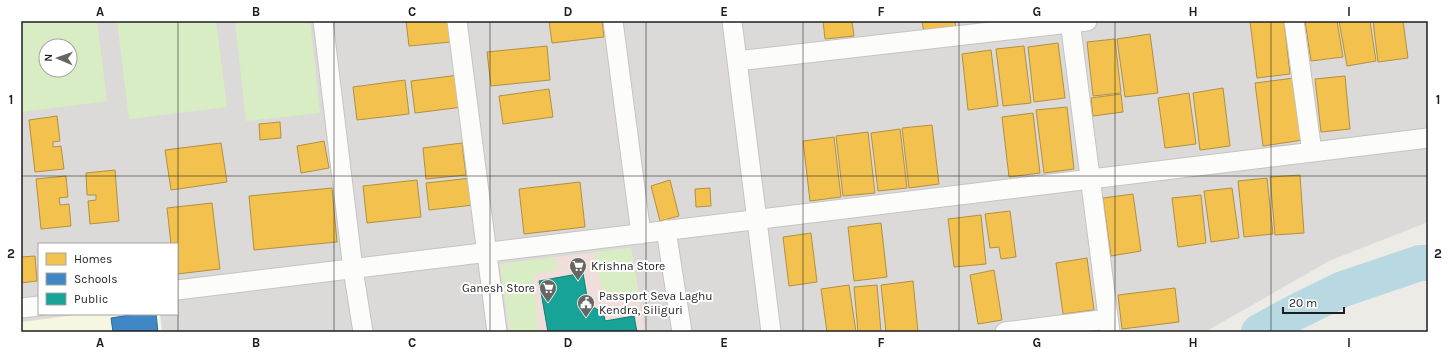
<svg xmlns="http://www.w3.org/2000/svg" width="1449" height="353" font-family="Karla,sans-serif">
	<rect width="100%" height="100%" fill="#edebe6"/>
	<path fill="#dcdad8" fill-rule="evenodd" d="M21 21H1428V222L1329 261 1205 332H21ZM46 46H70V70H46ZM39 244H177V314H39Z"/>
	<path fill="#f0deda" d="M631 248 645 332H509L500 264Z"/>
	<path fill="#f6f6e1" d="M83 314H160L162 332H21V322Z"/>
	<path fill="#d8edc3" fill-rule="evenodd" d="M21 21H97L107 101 21 112ZM46 46H70V70H46Z
		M117 21H216L227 107 129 119Z
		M235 21H310L320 113 246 121Z
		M631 248 639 295C628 296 608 303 602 291L595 252Z
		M554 257 557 264V270L533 275 538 332H510L500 264Z"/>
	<path fill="#f2c14e" stroke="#b29040" d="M406 21H449L451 42 409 46Z
		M549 21H602L604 37 552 43Z
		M823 21H852L854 36 825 39Z
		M922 21H955L956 29 924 33Z
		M1250 21H1284L1290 74 1257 78Z
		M1305 21H1337L1343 57 1311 61Z
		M1339 21H1370L1376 61 1347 66Z
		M1373 21H1403L1408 58 1378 62Z
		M1150 34 1158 93 1125 97 1117 39Z
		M1115 39 1121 93 1093 96 1087 42Z
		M1058 43 1065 98 1034 102 1028 47Z
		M547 46 550 80 491 86 487 52Z
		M1024 46 1031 103 1003 106 996 49Z
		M991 50 998 106 968 110 962 54Z
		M459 75 463 107 415 113 411 81Z
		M1345 76 1350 129 1321 132 1315 79Z
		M1294 78 1303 140 1263 146 1255 83Z
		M405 80 409 114 357 120 353 87Z
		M1223 88 1230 146 1200 150 1193 93Z
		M549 89 553 117 503 124 499 96Z
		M1189 93 1196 144 1165 148 1158 98Z
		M1121 94 1123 112 1093 116 1091 98Z
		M1067 107 1074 169 1044 173 1036 110Z
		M1033 113 1040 173 1009 177 1002 117Z
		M57 116 60 141 53 142V147L61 146 64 169 35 172 29 120Z
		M280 122 281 138 260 140 259 124Z
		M932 125 939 184 909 188 902 128Z
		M900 129 907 188 878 191 871 133Z
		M868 132 875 193 843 196 836 136Z
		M834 137 841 197 810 201 803 141Z
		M324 141 329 168 301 173 297 146Z
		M221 143 227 182 171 190 165 150Z
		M462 143 466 175 426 179 423 148Z
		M115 170 119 221 90 224 88 201 96 200V195H87L86 173Z
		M1300 175 1304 233 1275 235 1270 177Z
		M66 176 68 197 59 198 60 205 69 204 71 226 41 229 36 179Z
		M471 178 474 205 429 210 426 183Z
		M1267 178 1273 234 1244 237 1238 181Z
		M417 180 421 217 367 223 363 186Z
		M670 180 679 216 660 221 651 186Z
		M580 182 585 227 524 234 519 189Z
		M332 188 337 242 254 250 249 196Z
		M710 188 711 206 696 207 695 189Z
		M1232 188 1239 238 1211 242 1204 191Z
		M1133 194 1141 251 1111 256 1103 198Z
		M1201 195 1206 243 1178 247 1172 198Z
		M212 203 220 269 177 274V244H171L167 208Z
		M1010 211 1016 257 1001 259 999 247 990 248 985 214Z
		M981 215 986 264 954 267 948 219Z
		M881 223 887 277 854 281 848 227Z
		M811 233 817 282 789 286 783 237Z
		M35 256 37 281 21 283V257Z
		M1087 258 1094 310 1063 314 1056 263Z
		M994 270 1002 320 978 324 970 275Z
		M913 281 918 332H886L881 285Z
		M849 285 856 332H827L821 289Z
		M877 285 881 332H858L854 287Z
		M1175 288 1179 322 1122 329 1118 295Z"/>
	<path fill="#3f88c5" stroke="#356893" d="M136 314H156L158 332H113L111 318Z"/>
	<path fill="#17a398" stroke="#197b73" d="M583 273 589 308H595L600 311 604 315 605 321 634 316 637 332H548L539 281Z"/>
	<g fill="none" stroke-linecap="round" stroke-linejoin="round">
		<path stroke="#b8d9e2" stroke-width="36" d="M1259 332 1296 312 1343 289 1420 263H1428"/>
		<defs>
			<path id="street" d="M323 21 353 269 363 332
				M457 21 497 332
				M613 21 641 234
				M732 21 771 332
				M1070 21 1110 332
				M1294 21 1312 152
				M737 61 1087 21
				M666 230 682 332
				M177 290 1428 138
				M21 308 39 306
				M1005 332 1108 319"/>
		</defs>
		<use href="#street" stroke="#c5c4c2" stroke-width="21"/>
		<use href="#street" stroke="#fcfcfb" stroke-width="19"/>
	</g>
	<path fill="none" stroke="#1e1e1e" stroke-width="1" stroke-opacity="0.55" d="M178 21V332M334 21V332M490 21V332M646 21V332M803 21V332M959 21V332M1115 21V332M1271 21V332M21 176H1428"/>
	<defs>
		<symbol id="supermarket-pin" viewBox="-11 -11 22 30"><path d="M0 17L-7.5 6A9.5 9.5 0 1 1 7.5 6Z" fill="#666664" stroke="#fff"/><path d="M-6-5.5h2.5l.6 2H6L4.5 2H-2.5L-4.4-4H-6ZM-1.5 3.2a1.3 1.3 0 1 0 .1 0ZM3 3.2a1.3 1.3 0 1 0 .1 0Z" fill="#fff"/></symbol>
		<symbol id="civic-pin" viewBox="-11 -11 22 30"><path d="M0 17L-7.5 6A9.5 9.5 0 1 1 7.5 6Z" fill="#666664" stroke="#fff"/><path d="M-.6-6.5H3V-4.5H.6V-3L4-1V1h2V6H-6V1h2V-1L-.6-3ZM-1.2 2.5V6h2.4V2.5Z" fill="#fff"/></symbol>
	</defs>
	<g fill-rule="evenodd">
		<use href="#supermarket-pin" x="568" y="256" width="20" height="27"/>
		<use href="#supermarket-pin" x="538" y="278" width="20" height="27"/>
		<use href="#civic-pin" x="576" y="293" width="20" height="27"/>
	</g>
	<g text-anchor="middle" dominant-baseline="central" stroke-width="4" stroke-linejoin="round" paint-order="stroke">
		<g font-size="12" fill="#1e1e1e" stroke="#fff" text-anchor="start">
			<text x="591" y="266">Krishna Store</text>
			<text x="535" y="288" text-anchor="end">Ganesh Store</text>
			<text x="599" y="296">Passport Seva Laghu<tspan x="599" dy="14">Kendra, Siliguri</tspan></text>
		</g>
	</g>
	<rect width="1449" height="353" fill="none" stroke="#ffffff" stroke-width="44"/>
	<rect x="38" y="243" width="140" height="72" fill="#ffffff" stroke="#a5a5a5"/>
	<rect x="46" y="253" width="20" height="12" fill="#f2c14e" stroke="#a5a5a5"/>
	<text x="74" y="263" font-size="12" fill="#1e1e1e">Homes</text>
	<rect x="46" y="273" width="20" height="12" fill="#3f88c5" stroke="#a5a5a5"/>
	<text x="74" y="283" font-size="12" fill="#1e1e1e">Schools</text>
	<rect x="46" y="293" width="20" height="12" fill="#17a398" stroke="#a5a5a5"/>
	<text x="74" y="303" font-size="12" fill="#1e1e1e">Public</text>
	<g transform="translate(58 58) rotate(272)"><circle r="19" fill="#ffffff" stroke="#a5a5a5"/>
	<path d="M0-3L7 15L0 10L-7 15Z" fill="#666664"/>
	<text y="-6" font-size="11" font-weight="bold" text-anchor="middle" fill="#1e1e1e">N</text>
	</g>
	<path d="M1283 307v6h61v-6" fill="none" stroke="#1e1e1e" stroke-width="2"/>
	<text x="1289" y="307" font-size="12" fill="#1e1e1e" stroke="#ffffff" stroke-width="3" paint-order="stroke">20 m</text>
	<rect x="22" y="22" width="1405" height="309" fill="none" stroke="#1e1e1e" stroke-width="1.5"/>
	<g font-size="13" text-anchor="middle" font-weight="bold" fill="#1e1e1e">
		<text x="100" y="16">A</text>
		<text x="256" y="16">B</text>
		<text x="412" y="16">C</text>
		<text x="568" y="16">D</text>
		<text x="724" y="16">E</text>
		<text x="881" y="16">F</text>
		<text x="1037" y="16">G</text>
		<text x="1193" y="16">H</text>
		<text x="1349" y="16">I</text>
		<text x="11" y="104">1</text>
		<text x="1438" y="104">1</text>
		<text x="11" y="258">2</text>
		<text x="1438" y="258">2</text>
		<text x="100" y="347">A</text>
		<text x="256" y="347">B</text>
		<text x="412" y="347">C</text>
		<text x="568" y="347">D</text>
		<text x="724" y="347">E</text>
		<text x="881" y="347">F</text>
		<text x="1037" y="347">G</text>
		<text x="1193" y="347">H</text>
		<text x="1349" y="347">I</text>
	</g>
</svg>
